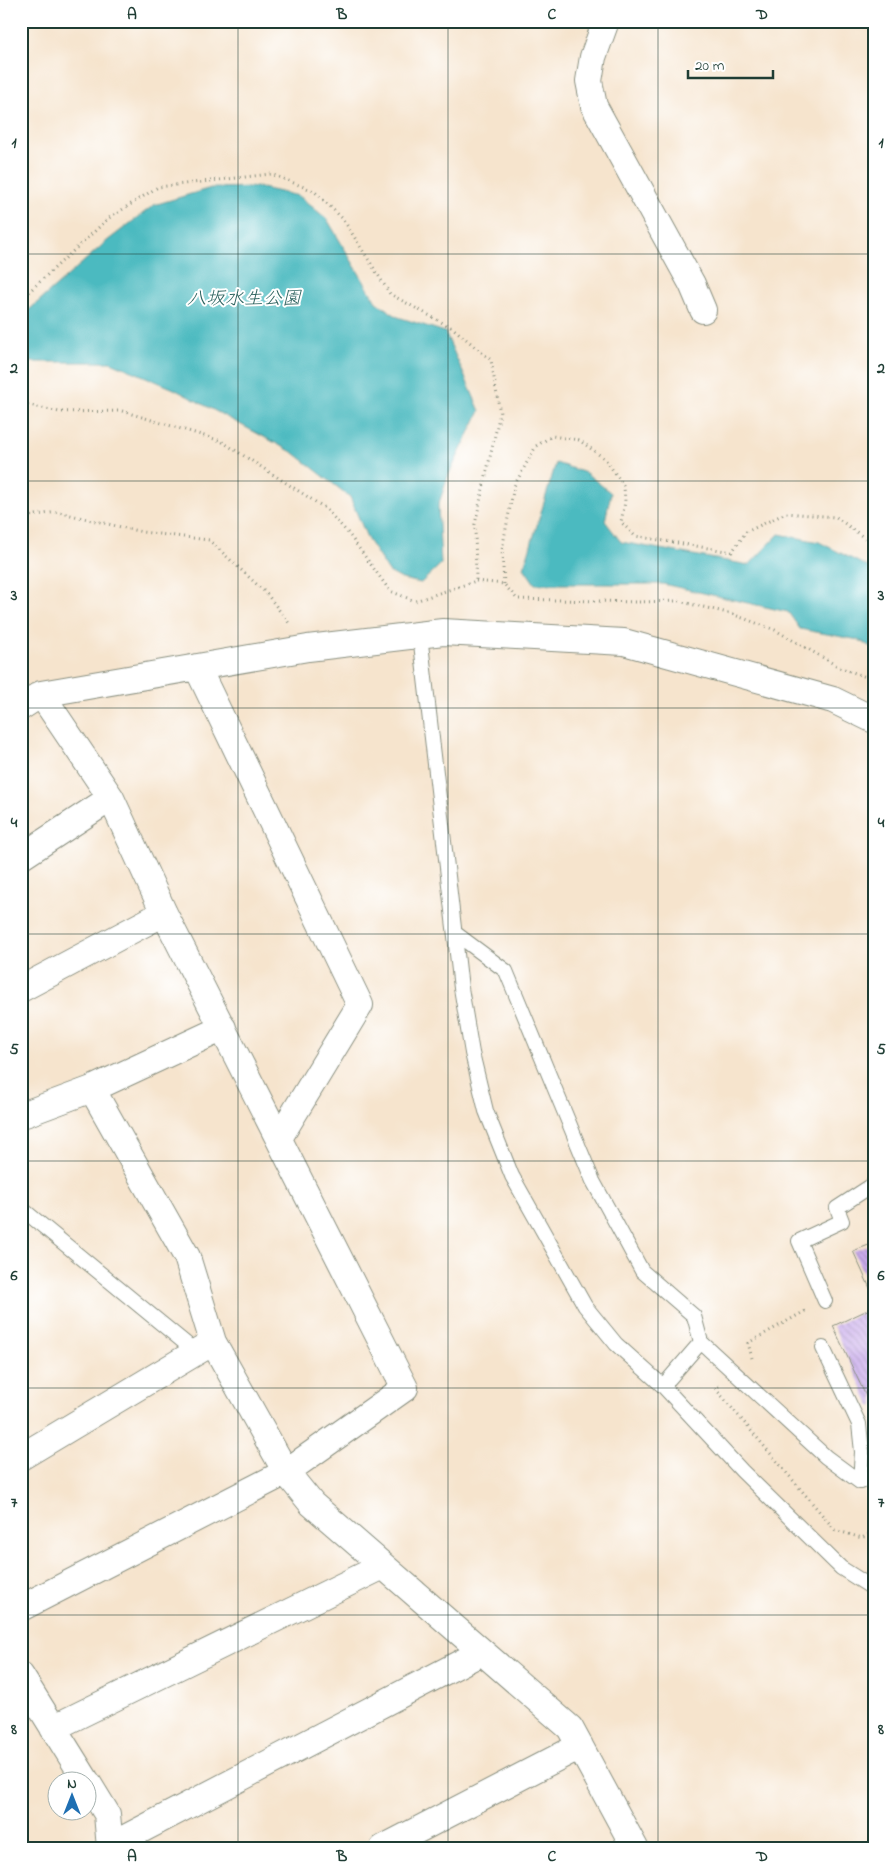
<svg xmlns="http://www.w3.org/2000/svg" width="895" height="1869" font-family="'Indie Flower','Klee One',sans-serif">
	<defs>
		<pattern id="building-back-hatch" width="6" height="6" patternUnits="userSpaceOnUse" patternTransform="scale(1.25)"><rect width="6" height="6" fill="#c9abec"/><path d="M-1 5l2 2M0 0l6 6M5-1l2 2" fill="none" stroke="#a38cc0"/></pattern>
	</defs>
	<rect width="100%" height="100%" fill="#fff"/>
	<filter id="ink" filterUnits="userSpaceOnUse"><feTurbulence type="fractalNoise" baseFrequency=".02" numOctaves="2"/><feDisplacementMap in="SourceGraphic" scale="10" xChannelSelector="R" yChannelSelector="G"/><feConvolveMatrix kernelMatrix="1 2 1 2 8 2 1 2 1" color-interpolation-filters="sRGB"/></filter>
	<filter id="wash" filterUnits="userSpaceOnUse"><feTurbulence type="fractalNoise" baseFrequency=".0096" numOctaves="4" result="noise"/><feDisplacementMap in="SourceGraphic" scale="20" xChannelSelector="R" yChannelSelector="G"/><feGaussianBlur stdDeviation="1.12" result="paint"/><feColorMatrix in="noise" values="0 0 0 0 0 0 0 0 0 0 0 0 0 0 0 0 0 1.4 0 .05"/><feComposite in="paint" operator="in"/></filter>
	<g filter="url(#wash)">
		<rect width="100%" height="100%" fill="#f6e4cd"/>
		<path fill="#4bbac0" stroke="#357c7a" d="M257 187 299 196 327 219 376 302 398 317 445 332 480 411 448 476 438 506 441 564 421 583 402 579 389 572 368 540 350 497 294 453 174 389 111 362H21V313L30 309 107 241 154 205 211 188Z
			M556 463 586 473 611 493 605 521 621 542 749 565 779 534 819 542 874 570V649L859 640 800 629 788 612 663 584H535L524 568Z"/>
		<g id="blocks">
			<path fill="url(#building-back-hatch)" d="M874 1243V1297L853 1251Z
				M874 1307V1406L871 1407 833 1326Z"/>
		</g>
	</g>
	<g filter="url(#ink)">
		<use href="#blocks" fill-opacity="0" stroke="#8a9080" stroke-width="1"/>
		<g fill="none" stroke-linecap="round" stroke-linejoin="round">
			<defs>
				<path id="service" d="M420 635 461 988 472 1053 486 1111 512 1176 585 1306 616 1344 663 1386 742 1471 841 1568 874 1589
					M455 933 506 971 593 1181 642 1271 694 1316 701 1342 663 1386
					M21 1208 196 1352
					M825 1301 799 1241 842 1221 837 1208 874 1184
					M701 1342 826 1457 860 1482 862 1452 859 1424 823 1348"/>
				<path id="minor" d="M606 21 593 57 589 81 594 106 692 284 703 310
					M197 667 360 1005 279 1138
					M21 707 41 694 308 648 443 632 624 642 833 700 874 720
					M21 857 111 798
					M21 989 164 913
					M92 1089 187 1257 213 1342 286 1472 312 1504 570 1728 635 1848
					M21 1111 25 1114 92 1089 223 1028
					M21 1457 213 1342
					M21 1608 286 1472 405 1388 164 913 111 798 41 694
					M21 1676 87 1782
					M53 1728 383 1566
					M88 1783 107 1814 110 1848
					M110 1846 482 1652
					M383 1848 580 1746"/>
			</defs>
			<use href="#service" stroke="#8a9080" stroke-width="16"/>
			<use href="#minor" stroke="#8a9080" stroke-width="28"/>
			<path stroke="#8a9080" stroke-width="3" stroke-dasharray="1 4" stroke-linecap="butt" d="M21 299 109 218 158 187 271 174 314 191 343 219 390 294 454 329 491 360 500 413 475 524 476 581 415 601 390 591 348 533 325 508 221 441 122 411 59 412 21 403
				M21 517 58 512 142 532 209 540 266 593 289 623
				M476 581 504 584 517 599 635 602 678 601 732 614 775 630 839 667 874 680
				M504 584 502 550 514 486 536 446 552 436 579 440 605 459 624 486 625 502 621 522 635 536 732 552 746 532 786 513 836 517 874 545
				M752 1358 748 1343 807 1310
				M719 1386 715 1388 835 1530 862 1538 874 1531"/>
			<use href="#service" stroke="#fff" stroke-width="14"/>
			<use href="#minor" stroke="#fff" stroke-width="26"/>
		</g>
	</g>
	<path fill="none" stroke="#1f3d34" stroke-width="1" stroke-opacity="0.55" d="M238 21V1848M448 21V1848M658 21V1848M21 254H874M21 481H874M21 708H874M21 934H874M21 1161H874M21 1388H874M21 1615H874"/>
	<g text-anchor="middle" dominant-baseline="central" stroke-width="4" stroke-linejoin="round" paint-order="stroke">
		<g font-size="19" font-style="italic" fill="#2c625e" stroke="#fff">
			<text x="244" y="299">八坂水生公園</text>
		</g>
	</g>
	<rect width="895" height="1869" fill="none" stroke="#fff" stroke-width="55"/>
	<g transform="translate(72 1796)"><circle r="24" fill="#ffffff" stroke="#a5b1ae"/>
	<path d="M0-4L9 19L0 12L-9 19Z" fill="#1f6fb2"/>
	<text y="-8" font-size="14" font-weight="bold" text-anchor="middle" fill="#1f3d34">N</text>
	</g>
	<path d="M688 70v8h85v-8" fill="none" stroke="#1f3d34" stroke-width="2.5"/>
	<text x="695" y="70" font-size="15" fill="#1f3d34" stroke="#ffffff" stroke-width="4" paint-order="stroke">20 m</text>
	<rect x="28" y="28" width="840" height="1814" fill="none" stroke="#1f3d34" stroke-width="2"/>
	<g font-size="16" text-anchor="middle" font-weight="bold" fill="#1f3d34">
		<text x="132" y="19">A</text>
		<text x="342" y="19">B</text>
		<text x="552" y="19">C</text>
		<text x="762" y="19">D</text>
		<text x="14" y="147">1</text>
		<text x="881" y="147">1</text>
		<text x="14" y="373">2</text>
		<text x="881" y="373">2</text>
		<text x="14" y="600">3</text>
		<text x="881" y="600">3</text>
		<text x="14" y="827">4</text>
		<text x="881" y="827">4</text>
		<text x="14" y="1054">5</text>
		<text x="881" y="1054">5</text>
		<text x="14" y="1280">6</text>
		<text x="881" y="1280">6</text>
		<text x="14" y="1507">7</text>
		<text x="881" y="1507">7</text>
		<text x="14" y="1734">8</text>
		<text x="881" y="1734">8</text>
		<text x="132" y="1861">A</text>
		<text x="342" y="1861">B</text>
		<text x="552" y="1861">C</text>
		<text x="762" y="1861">D</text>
	</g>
</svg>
